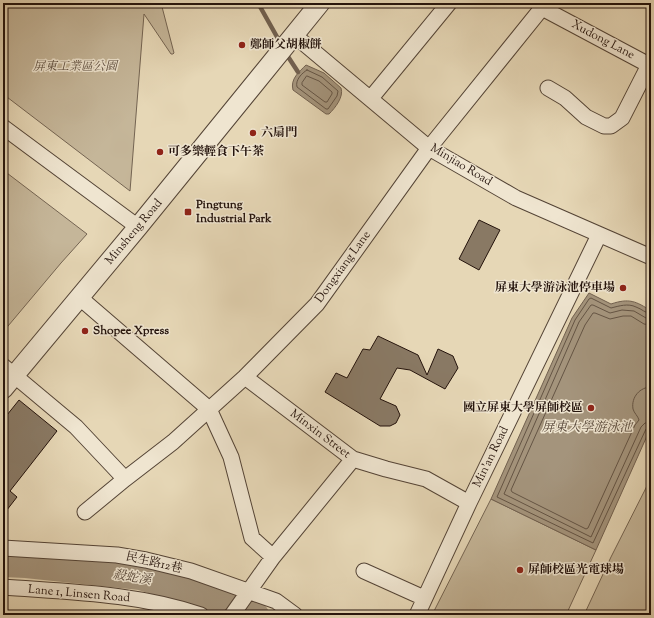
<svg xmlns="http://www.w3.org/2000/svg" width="654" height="618" font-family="'Sorts Mill Goudy','Noto Serif TC',serif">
	<rect width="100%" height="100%" fill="#e6d7b6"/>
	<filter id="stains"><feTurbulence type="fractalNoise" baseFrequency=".005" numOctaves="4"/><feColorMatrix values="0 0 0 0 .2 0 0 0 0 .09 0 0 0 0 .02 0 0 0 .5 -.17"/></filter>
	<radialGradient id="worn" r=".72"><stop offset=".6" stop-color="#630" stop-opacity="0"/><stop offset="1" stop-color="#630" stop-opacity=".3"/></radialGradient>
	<path fill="#c5b699" stroke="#746452" d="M3 3H161L174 53 173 54H171L144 14 130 191 3 94Z
		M3 170 87 234 61 263 3 332Z
		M651 478V615H584L611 557Z
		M491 499 596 550 566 615H432Z"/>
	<path fill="#a4947c" stroke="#71604f" d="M306 65 324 73 341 88C344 97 335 108 329 114H326L293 90C290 79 299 72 306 65Z
		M589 293 611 304C629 298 636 301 651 311V398L648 406 651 407V427L596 550 491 499 572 318Z"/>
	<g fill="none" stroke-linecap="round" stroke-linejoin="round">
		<path stroke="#645444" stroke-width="1" d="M307 70 322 77 338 91 337 96 328 109H326L297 87C295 80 302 73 307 70Z
			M307 76 319 81 332 92V94L327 102H325L302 85V83Z
			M651 314C645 313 642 309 636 307 628 303 619 306 611 308L591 298 589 299 575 320 497 497 593 543 646 429 648 427H651
			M651 319 646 318 634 311 622 310 610 313 593 305H591L579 322 504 494 591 537 641 427 645 423 651 422
			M651 325 644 324 631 316H623L610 319 595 313H593L585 325 511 490 512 492 586 529 588 528 635 425 639 420C638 416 634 413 633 409 631 397 640 387 651 387"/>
		<path stroke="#71604f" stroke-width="4.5" d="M258 3 281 44
			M285 52 298 72"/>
		<path stroke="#a4947c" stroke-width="26" d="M3 564 26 565 140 577 241 607 256 615"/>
	</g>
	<path fill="#897964" stroke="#24130c" d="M479 220 500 230 479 270 459 259Z
		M378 336 418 355 427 375 438 349 453 356 458 368 445 389 410 370 397 368 380 399 396 406 400 415 396 423 390 426H380L325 392 336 373 347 378 363 349 370 350Z
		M19 400 57 431 10 491 17 497 3 515V420Z"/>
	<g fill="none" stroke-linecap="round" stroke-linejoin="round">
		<defs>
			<path id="minor" d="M542 8 649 65 622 118 611 126H604L586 117 565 98 548 88
				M294 35 429 148 516 198 651 257
				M371 98 449 3
				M3 127 138 227
				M79 297 209 409 231 457 252 538 273 557
				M3 366 76 427 125 479 173 442 245 377 317 304 429 148 546 3
				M245 377 353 459 386 469 426 479 469 503
				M85 512 125 479
				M3 548 117 555 146 560 191 571 276 601 295 615
				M364 571 424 598
				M3 587C69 592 137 593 201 615
				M232 615 273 557 353 459
				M417 615 469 503 599 235"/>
			<path id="tertiary" d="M3 389 138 227 320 3"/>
		</defs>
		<use href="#minor" stroke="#544436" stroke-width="17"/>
		<use href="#tertiary" stroke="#544436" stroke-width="21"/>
		<use href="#minor" stroke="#efe5d0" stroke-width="15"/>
		<use href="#tertiary" stroke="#efe5d0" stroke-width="19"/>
	</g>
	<g fill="#8f2418" stroke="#efe5d0" stroke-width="1.5">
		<circle cx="242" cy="45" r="4"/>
		<circle cx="253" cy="133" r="4"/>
		<circle cx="160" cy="152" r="4"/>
		<rect x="184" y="208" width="8" height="8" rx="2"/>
		<circle cx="623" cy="288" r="4"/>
		<circle cx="85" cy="331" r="4"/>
		<circle cx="591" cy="408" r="4"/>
		<circle cx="520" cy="570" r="4"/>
	</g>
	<g text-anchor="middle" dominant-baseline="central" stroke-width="3" stroke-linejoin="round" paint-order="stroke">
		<g font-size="12" fill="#24130c" stroke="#efe5d0">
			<text transform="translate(603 40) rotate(28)">Xudong Lane</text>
			<text transform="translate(461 165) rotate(31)">Minjiao Road</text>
			<text transform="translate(134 232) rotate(-50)">Minsheng Road</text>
			<text transform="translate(343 267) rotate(-54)">Dongxiang Lane</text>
			<text transform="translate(320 434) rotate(37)">Minxin Street</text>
			<text transform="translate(491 457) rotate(-64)">Min'an Road</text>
			<text transform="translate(154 563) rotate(13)">民生路12巷</text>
			<text transform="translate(79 594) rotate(5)">Lane 1, Linsen Road</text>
		</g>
		<g font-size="12" font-weight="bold" fill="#24130c" stroke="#efe5d0" text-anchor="start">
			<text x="250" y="45">鄭師父胡椒餅</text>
			<text x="261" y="133">六扇門</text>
			<text x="168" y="152">可多樂輕食下午茶</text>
			<text x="196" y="205">Pingtung<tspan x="196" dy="14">Industrial Park</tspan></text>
			<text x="615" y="288" text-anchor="end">屏東大學游泳池停車場</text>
			<text x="93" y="331">Shopee Xpress</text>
			<text x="583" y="408" text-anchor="end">國立屏東大學屏師校區</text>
			<text x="528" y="570">屏師校區光電球場</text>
		</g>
		<g font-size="12" font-style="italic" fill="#5c4c3d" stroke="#efe5d0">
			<text x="75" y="67">屏東工業區公園</text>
		</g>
		<g font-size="13" font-style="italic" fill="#574739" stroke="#efe5d0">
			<text x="587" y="428">屏東大學游泳池</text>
			<text transform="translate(132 578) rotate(9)">殺蛇溪</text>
		</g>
	</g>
	<rect width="654" height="618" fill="none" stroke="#e6d7b6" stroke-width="16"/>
	<rect x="4" y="4" width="646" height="610" fill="none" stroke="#24130c" stroke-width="2"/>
	<rect x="8" y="8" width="638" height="602" fill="none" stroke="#24130c"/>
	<rect width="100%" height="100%" filter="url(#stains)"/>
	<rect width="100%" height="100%" fill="url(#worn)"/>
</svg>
